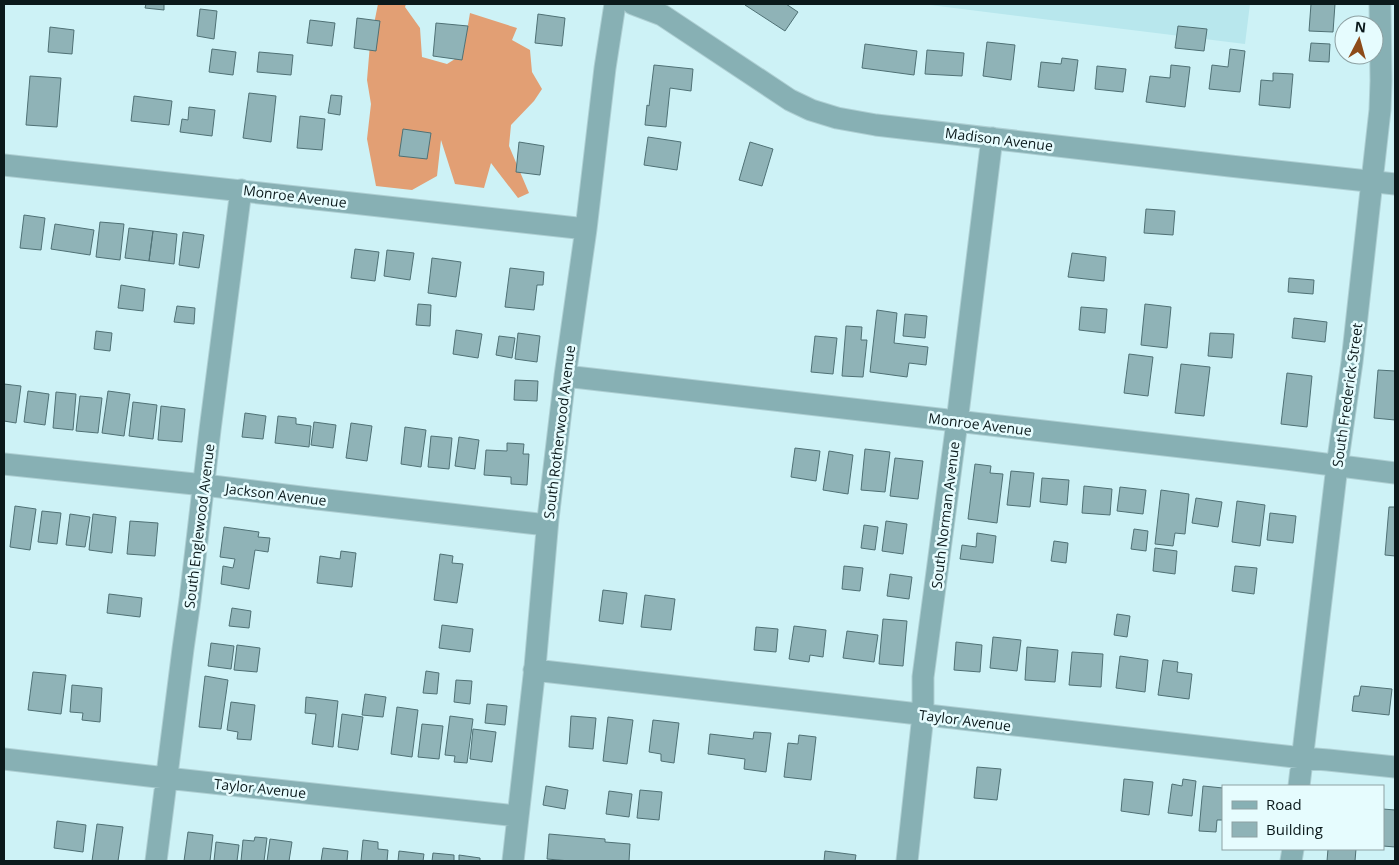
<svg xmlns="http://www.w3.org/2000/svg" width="1399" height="865" font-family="'Open Sans',sans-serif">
	<rect width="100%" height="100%" fill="#cdf2f6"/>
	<path fill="#b8e7ed" d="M922 4H1250L1245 44Z"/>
	<path fill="#e29f74" d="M378 4H406L405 7 420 28 422 57 447 64 463 54 470 13 517 28 512 40 530 50 532 72 542 89 534 101 511 125 509 146 529 193 518 198 491 163 484 188 455 184 441 140 437 176 412 190 376 186 367 139 371 104 367 80 370 44Z"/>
	<path fill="#8fb3b7" stroke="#4f7175" d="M146 4H164V10L145 8Z
		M746 4H786L798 12 785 31 745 5Z
		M1311 4H1335L1333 32 1309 31Z
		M200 9 217 11 214 39 197 36Z
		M538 14 565 18 562 46 535 43Z
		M357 18 380 21 376 51 354 48Z
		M310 20 335 23 332 46 307 43Z
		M436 23 468 26 462 60 433 56Z
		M1178 26 1207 29 1204 51 1175 48Z
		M50 27 74 30 72 54 48 52Z
		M987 42 1015 45 1011 80 983 76Z
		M1311 43 1330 44 1329 62 1309 61Z
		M865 44 917 51 914 75 862 68Z
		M212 49 236 52 233 75 209 72Z
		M1230 49 1245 51 1240 92 1209 89 1212 65 1228 67Z
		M927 50 964 53 962 76 925 74Z
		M259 52 293 55 291 75 257 72Z
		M1062 58 1078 60 1074 91 1038 87 1041 62 1061 64Z
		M654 65 693 69 691 91 670 88 666 127 645 125 647 105 649 106Z
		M1171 65 1190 67 1185 107 1146 102 1150 76 1170 78Z
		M1097 66 1126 69 1123 92 1095 89Z
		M1273 73 1293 74 1290 108 1259 105 1261 80 1273 81Z
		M30 76 61 78 57 127 26 125Z
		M249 93 276 96 271 142 243 138Z
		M331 95 342 96 340 115 328 113Z
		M134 96 172 101 169 125 131 121Z
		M189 107 215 110 212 136 180 132 182 119 188 120Z
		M300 116 325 119 322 150 297 148Z
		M403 129 431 133 427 159 399 156Z
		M648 137 681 142 677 170 644 165Z
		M519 142 544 146 540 175 516 172Z
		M750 142 773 149 762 186 739 180Z
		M1146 209 1175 211 1173 235 1144 233Z
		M24 215 45 218 41 250 20 248Z
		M100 222 124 224 120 260 96 257Z
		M55 224 94 230 90 255 51 249Z
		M129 228 153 231 149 261 125 258Z
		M153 231 177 234 174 264 149 261Z
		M183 232 204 235 199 268 179 265Z
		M355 249 379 252 375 281 351 278Z
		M387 250 414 253 410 280 384 276Z
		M1072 253 1106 257 1104 281 1068 277Z
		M432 258 461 262 456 297 428 293Z
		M510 268 544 272 543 285H537L534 310 505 307Z
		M1289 278 1314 280 1313 294 1288 292Z
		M121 285 145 289 143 311 118 308Z
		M418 304 431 305 430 326 416 325Z
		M1145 304 1171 307 1167 348 1141 345Z
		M177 306 195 308 194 324 174 322Z
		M1081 307 1107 309 1105 333 1079 330Z
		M877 310 897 313 894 343 928 347 926 365 909 363 907 377 870 372Z
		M905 314 927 316 925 338 903 336Z
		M1294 318 1327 322 1325 342 1292 338Z
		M846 326 862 327 861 340H867L863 377 842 376Z
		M456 330 482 334 478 358 453 354Z
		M96 331 112 333 110 351 94 349Z
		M518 333 540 336 537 362 515 359Z
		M1210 333 1234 334 1232 358 1208 356Z
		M499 336 515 338 512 358 496 355Z
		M815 336 837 338 833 374 811 372Z
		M1129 354 1153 357 1148 396 1124 393Z
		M1181 364 1210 367 1204 416 1175 413Z
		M1378 370 1395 371V420L1374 418Z
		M1287 373 1312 376 1307 427 1281 424Z
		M515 380 538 381 537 401 514 400Z
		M4 384 21 386 16 423 4 421Z
		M28 391 49 394 45 425 24 422Z
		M108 391 130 394 124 436 102 433Z
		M56 392 76 394 73 430 53 428Z
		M80 396 102 398 98 433 76 431Z
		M133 402 157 405 153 439 129 436Z
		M161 406 185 409 182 442 158 440Z
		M245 413 266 416 263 439 242 437Z
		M278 416 296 418V424L311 426 309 447 275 443Z
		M314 422 336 425 333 448 311 445Z
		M351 423 372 426 367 461 346 458Z
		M405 427 426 430 421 467 401 464Z
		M431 436 452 438 449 469 428 467Z
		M459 437 479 440 475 469 455 466Z
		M507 443 524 444 523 454H529L527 485 511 484V477L484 475 486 450 507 451Z
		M795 448 820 451 816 481 791 477Z
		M865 449 890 452 885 492 861 490Z
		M829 451 853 455 848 494 823 490Z
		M895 458 923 461 918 499 890 496Z
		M975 464 991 466 990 473 1003 474 997 523 968 519Z
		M1011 471 1034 473 1030 507 1007 505Z
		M1042 478 1069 480 1067 505 1040 502Z
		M1084 486 1112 489 1110 515 1082 513Z
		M1120 487 1146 490 1143 514 1117 511Z
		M1161 490 1189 494 1185 534 1175 533 1173 546 1155 544Z
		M1196 498 1222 502 1218 527 1192 523Z
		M1237 501 1265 505 1260 546 1232 542Z
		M15 506 36 509 30 550 10 547Z
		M1389 507H1395V556L1385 555Z
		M42 511 61 513 57 544 38 542Z
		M1270 513 1296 516 1293 543 1267 540Z
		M70 514 90 517 85 547 66 545Z
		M93 514 116 517 112 553 89 550Z
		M130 521 158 523 155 556 127 554Z
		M886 521 907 524 903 554 882 551Z
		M864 525 878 527 875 550 861 548Z
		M224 527 259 532 258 537 270 538 268 552 255 550 249 589 221 584 223 566 233 568 235 559 220 557Z
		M1134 529 1148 531 1146 551 1131 549Z
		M977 533 996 536 993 563 960 559 962 545 976 547Z
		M1054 541 1068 543 1066 563 1051 561Z
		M1155 548 1177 551 1175 574 1153 571Z
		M341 551 356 553 352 587 317 583 320 556 340 559Z
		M440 554 453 556 452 563 463 564 457 603 434 600Z
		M844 566 863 568 860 591 842 589Z
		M1235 566 1257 568 1254 594 1232 591Z
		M890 574 912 577 909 599 887 596Z
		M603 590 627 593 623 624 599 621Z
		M109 594 142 598 140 617 107 613Z
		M645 595 675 599 671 630 641 627Z
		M232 608 251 611 249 628 229 626Z
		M1117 614 1130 616 1127 637 1114 635Z
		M883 619 907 621 903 666 879 664Z
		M442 625 473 629 470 652 439 648Z
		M794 626 826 630 823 657 810 655 809 662 789 659Z
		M756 627 778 629 776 652 754 650Z
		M847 631 878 635 874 662 843 658Z
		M993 637 1021 640 1017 671 990 668Z
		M956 642 982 645 980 672 954 670Z
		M211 643 234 646 231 669 208 666Z
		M237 645 260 648 257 672 234 670Z
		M1027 647 1058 650 1055 682 1025 680Z
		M1072 652 1103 654 1101 687 1069 685Z
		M1120 656 1148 660 1145 692 1116 688Z
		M1163 660 1178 662 1177 672 1192 674 1189 699 1158 695Z
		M426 671 439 673 437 694 423 693Z
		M33 672 66 675 61 714 28 710Z
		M205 676 228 680 221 729 199 727Z
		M456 680 472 681 470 704 454 702Z
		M72 685 102 688 100 722 82 720 83 713 70 712Z
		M1361 686 1392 689 1389 715 1352 711 1354 696H1359Z
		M365 694 386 697 383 717 362 715Z
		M306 697 338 701 333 747 312 744 316 714 305 713Z
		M231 702 255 705 251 740 237 739 238 732 227 730Z
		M487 704 507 706 505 725 485 723Z
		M397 707 418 710 412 757 391 754Z
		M342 714 363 717 358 750 338 747Z
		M450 716 473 719 467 763 454 762 455 756 445 755Z
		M571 716 596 718 593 749 569 747Z
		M608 717 633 720 627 764 603 761Z
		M653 720 679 723 674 763 661 761V754L649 752Z
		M422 724 443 726 439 759 418 757Z
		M473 729 496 732 492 762 470 759Z
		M754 732 771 733 766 772 744 769 745 759 708 754 710 734 753 739Z
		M799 735 816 737 811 780 784 777 788 743 798 744Z
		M977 767 1001 769 997 800 974 798Z
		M1124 779 1153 782 1149 815 1121 811Z
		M1183 779 1196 781 1192 816 1168 813 1172 784 1182 786Z
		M546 786 568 790 565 809 543 805Z
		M1203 786 1223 788V820H1217L1216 832 1199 831Z
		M640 790 662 792 659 820 637 818Z
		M609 791 632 794 629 817 606 814Z
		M1383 809 1395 810V847L1383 846Z
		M57 821 86 825 83 852 54 848Z
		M97 824 123 827 118 861H92Z
		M188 832 213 835 210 861H184Z
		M549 834 605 839V842L630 844 629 861H570L547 859Z
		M255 837 267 838 264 861H241L243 840 254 841Z
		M270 839 292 842 289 861H267Z
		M363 840 378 842V849L388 850 387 861H361Z
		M216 842 239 845 237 861H214Z
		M323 848 348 851 347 861H321Z
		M1328 849H1356L1355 861H1327Z
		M399 851 424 854 423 861H398Z
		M825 851 856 855 855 861H824Z
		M433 853 454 855V861H432Z
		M459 855 480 858V861H459Z"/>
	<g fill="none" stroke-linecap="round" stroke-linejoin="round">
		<defs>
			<path id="minor" d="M633 4 662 15 790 100 811 110 837 118 876 125 1230 166 1395 184
				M4 165C198 185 392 208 586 229
				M565 376 1286 459 1395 473
				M4 464 204 485 309 498 547 525
				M534 670 1303 758 1328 760 1395 767
				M4 759 166 778 517 816
				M1299 786 1337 466 1352 362 1372 181 1380 110 1381 81 1380 4
				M156 861 183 649 190 600 210 430 241 190
				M513 861 535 667 548 519 565 376 586 229 605 68 615 4
				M907 861 923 715V677L957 422 992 138
				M1291 861 1293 849"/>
		</defs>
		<use href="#minor" stroke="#aecfd3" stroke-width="23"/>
		<use href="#minor" stroke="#87b0b4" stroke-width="21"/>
	</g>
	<g text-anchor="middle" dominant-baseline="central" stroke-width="5" stroke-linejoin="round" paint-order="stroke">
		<g font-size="14" fill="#0b191b" stroke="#e6fcfe">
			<text transform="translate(999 139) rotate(7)">Madison Avenue</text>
			<text transform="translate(295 196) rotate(7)">Monroe Avenue</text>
			<text transform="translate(1347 395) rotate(-82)">South Frederick Street</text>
			<text transform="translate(980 424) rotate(7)">Monroe Avenue</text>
			<text transform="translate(559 432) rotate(-83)">South Rotherwood Avenue</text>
			<text transform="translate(276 494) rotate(7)">Jackson Avenue</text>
			<text transform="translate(945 515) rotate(-83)">South Norman Avenue</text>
			<text transform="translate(199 526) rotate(-83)">South Englewood Avenue</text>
			<text transform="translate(965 720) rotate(7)">Taylor Avenue</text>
			<text transform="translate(260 788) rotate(6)">Taylor Avenue</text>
		</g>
	</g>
	<rect width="1399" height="865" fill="none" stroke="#0b191b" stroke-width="10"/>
	<rect x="1222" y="785" width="162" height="65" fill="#e6fcfe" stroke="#8ea1a3"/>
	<rect x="1232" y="801" width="25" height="8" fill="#87b0b4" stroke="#8ea1a3"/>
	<text x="1266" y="810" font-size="15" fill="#0b191b">Road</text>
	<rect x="1232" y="822" width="25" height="15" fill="#8fb3b7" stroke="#8ea1a3"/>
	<text x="1266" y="835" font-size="15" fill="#0b191b">Building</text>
	<g transform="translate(1359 40) rotate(6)"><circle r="24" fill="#e6fcfe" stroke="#8ea1a3"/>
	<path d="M0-4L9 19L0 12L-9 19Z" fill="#8d4b19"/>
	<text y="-8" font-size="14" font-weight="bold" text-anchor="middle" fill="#0b191b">N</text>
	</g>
</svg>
